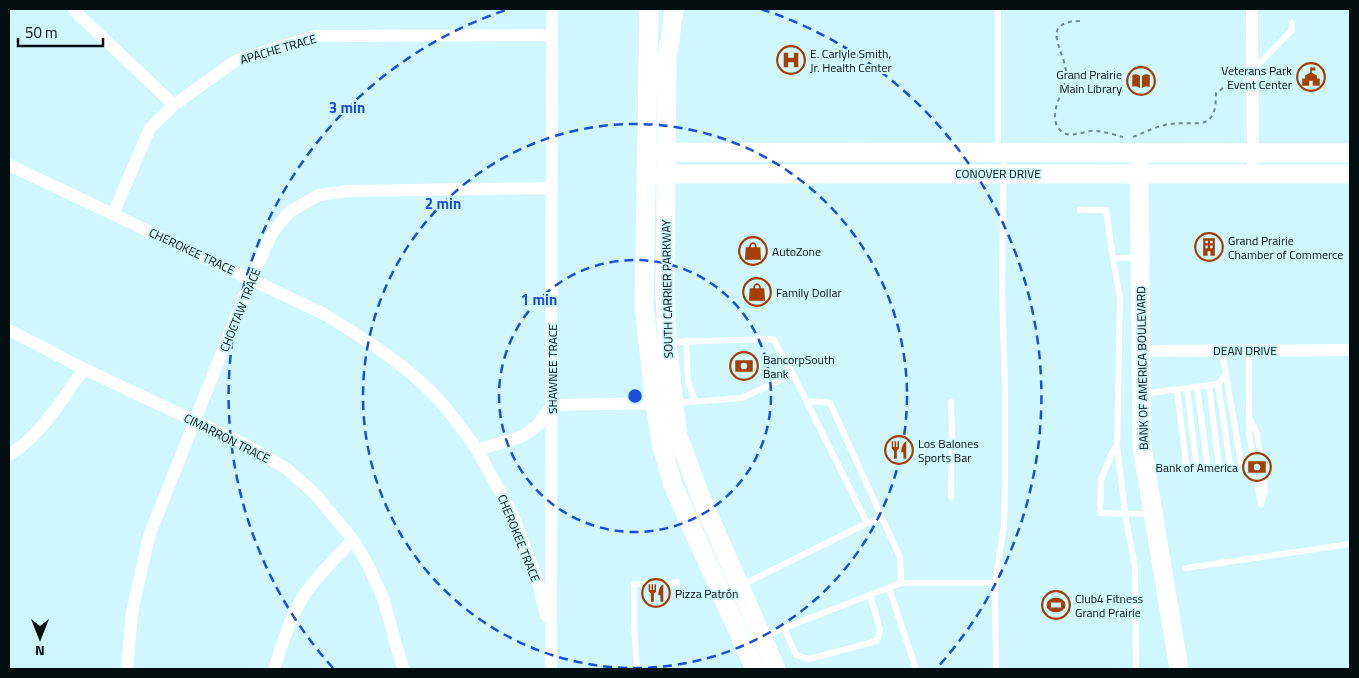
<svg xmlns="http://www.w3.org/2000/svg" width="1359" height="678" font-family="'Titillium Web',sans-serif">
	<rect width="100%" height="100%" fill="#d0f7fd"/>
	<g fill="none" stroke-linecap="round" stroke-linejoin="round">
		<path stroke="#718c90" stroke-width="2" stroke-dasharray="4 4" stroke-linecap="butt" d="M1080 21C1035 22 1069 54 1066 78 1063 93 1047 116 1060 130 1070 141 1085 129 1097 131 1106 132 1115 135 1123 137
			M1133 137C1145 132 1157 126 1170 124 1198 120 1216 134 1216 93L1226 86"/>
		<path stroke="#fff" stroke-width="6" d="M1253 70 1292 30V23
			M998 152V9
			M1080 210H1106L1113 258H1139
			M1113 258 1120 299 1117 446
			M686 340 688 381 695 401
			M669 342 773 339 793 374
			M1249 350V433L1261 505
			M1222 351 1241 463
			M1218 384 1230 464
			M1209 386 1219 466
			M1197 387 1208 468
			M1187 388 1197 469
			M1177 390 1187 471
			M1142 394 1218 384 1226 374
			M807 401 830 403 900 557 901 583
			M951 402 952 433 951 497
			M675 403 742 398 793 374 867 523 742 585
			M1250 419 1257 433 1265 490 1261 503
			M867 523 881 518
			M1186 568 1350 544
			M889 588 916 669
			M784 628 796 655 809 659 877 641 880 629 870 595
			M764 638 779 630 901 583H995
			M637 669 634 625V584H670L677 582
			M996 669 995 583 1004 526 1005 482V388L1002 285 1004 154
			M1136 669 1135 568 1125 513 1117 446 1112 453 1101 480 1100 513 1151 514"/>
		<path stroke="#fff" stroke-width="12" d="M74 9 80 16 174 105
			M1252 9 1253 174
			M9 165 324 314C358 335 394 357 424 385 444 403 461 427 477 450L523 436 538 425 552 405 661 403
			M113 214 150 128 174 105 235 61 316 36 552 35
			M9 330 84 369 244 444 287 469 316 495 353 540 367 563 383 598 403 669
			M1141 351 1350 350
			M477 450 511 511 537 578 546 615
			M9 455C41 436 62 399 84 369
			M127 669 132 613 149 536 251 279 273 232 289 212 319 195 347 191 552 188
			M274 669C283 643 290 615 307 591 320 573 337 556 353 540
			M551 669 552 9"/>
		<path stroke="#fff" stroke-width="19" d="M649 9 644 306 655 404 661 443 673 485 755 669
			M674 9 667 60 665 297 668 352 678 436 701 498 776 669
			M646 152 1350 153
			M1139 162 1142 446 1179 669
			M646 174H1350"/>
	</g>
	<g fill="none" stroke="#1d4ed8" stroke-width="2.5" stroke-dasharray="9 6">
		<circle cx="635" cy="396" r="136"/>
		<circle cx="635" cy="396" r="272"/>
		<path d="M333 668A407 407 0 0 1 509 9M761 9A407 407 0 0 1 937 668"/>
	</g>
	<defs>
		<symbol id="hospital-ring" viewBox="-11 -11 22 22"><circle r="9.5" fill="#d0f7fd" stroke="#a23f01" stroke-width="1.5"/><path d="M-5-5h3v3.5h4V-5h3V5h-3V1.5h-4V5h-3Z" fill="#a23f01"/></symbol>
		<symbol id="civic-ring" viewBox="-11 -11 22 22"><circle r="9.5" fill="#d0f7fd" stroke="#a23f01" stroke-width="1.5"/><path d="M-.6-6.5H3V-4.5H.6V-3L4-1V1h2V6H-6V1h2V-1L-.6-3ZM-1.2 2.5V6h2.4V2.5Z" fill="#a23f01"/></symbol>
		<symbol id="library-ring" viewBox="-11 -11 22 22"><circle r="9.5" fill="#d0f7fd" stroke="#a23f01" stroke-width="1.5"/><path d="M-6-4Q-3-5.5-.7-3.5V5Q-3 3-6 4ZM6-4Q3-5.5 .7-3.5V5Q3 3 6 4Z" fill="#a23f01"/></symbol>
		<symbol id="building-ring" viewBox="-11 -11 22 22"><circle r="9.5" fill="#d0f7fd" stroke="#a23f01" stroke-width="1.5"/><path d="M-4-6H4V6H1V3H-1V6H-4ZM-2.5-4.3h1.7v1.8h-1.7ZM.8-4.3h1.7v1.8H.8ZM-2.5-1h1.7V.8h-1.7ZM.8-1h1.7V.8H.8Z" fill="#a23f01"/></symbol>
		<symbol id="shop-ring" viewBox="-11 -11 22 22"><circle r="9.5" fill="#d0f7fd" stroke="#a23f01" stroke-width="1.5"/><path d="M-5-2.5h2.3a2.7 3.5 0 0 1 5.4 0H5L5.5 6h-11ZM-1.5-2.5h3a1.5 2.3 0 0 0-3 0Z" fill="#a23f01"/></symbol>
		<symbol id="bank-ring" viewBox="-11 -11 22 22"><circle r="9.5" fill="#d0f7fd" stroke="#a23f01" stroke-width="1.5"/><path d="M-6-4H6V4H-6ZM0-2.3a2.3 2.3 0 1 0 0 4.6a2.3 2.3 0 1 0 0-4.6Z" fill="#a23f01"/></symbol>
		<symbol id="restaurant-ring" viewBox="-11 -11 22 22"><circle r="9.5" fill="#d0f7fd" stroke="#a23f01" stroke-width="1.5"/><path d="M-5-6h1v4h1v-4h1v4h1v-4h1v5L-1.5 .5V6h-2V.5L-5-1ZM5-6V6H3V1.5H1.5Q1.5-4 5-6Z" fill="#a23f01"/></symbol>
		<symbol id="stadium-ring" viewBox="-11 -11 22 22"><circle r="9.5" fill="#d0f7fd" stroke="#a23f01" stroke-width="1.5"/><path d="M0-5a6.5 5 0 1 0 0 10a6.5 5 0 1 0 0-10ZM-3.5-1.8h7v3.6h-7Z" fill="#a23f01"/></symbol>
	</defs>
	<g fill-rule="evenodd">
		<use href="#hospital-ring" x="775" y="44" width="32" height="32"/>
		<use href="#civic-ring" x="1295" y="61" width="32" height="32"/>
		<use href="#library-ring" x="1125" y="65" width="32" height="32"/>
		<use href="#building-ring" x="1193" y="231" width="32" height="32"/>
		<use href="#shop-ring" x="737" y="235" width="32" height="32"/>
		<use href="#shop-ring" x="741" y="276" width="32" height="32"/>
		<use href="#bank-ring" x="728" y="350" width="32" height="32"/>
		<use href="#restaurant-ring" x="883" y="434" width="32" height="32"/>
		<use href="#bank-ring" x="1241" y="451" width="32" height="32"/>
		<use href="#restaurant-ring" x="640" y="577" width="32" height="32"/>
		<use href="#stadium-ring" x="1040" y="589" width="32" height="32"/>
	</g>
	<g text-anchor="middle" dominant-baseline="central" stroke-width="4" stroke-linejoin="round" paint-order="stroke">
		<g font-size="12" fill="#030f11" stroke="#d0f7fd">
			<text transform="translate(278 49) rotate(-16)">APACHE TRACE</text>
			<text x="998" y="173">CONOVER DRIVE</text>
			<text transform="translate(192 251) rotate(25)">CHEROKEE TRACE</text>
			<text transform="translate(667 289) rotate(-91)">SOUTH CARRIER PARKWAY</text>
			<text transform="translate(240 310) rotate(-68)">CHOCTAW TRACE</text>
			<text x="1245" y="350">DEAN DRIVE</text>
			<text transform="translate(1142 368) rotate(-91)">BANK OF AMERICA BOULEVARD</text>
			<text transform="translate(552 369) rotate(-90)">SHAWNEE TRACE</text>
			<text transform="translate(227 438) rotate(27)">CIMARRON TRACE</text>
			<text transform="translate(519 538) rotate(68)">CHEROKEE TRACE</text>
		</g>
		<g font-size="12" fill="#030f11" stroke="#d0f7fd" text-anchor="start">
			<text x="810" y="53">E. Carlyle Smith,<tspan x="810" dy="14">Jr. Health Center</tspan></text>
			<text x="1292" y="70" text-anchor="end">Veterans Park<tspan x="1292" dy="14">Event Center</tspan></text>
			<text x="1122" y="74" text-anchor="end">Grand Prairie<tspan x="1122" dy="14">Main Library</tspan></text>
			<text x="1228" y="240">Grand Prairie<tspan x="1228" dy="14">Chamber of Commerce</tspan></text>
			<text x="772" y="251">AutoZone</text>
			<text x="776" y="292">Family Dollar</text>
			<text x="763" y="359">BancorpSouth<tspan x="763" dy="14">Bank</tspan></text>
			<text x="918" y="443">Los Balones<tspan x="918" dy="14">Sports Bar</tspan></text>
			<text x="1238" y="467" text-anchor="end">Bank of America</text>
			<text x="675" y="593">Pizza Patrón</text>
			<text x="1075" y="598">Club4 Fitness<tspan x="1075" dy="14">Grand Prairie</tspan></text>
		</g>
	</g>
	<circle cx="635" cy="396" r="8" fill="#1d4ed8" stroke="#d0f7fd" stroke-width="2.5"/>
	<g font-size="15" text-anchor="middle" font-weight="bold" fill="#1d4ed8" stroke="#d0f7fd" stroke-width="4" stroke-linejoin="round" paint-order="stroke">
		<text x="347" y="113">3 min</text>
		<text x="443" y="209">2 min</text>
		<text x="539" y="305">1 min</text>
	</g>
	<rect width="1359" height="678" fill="none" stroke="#030f11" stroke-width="20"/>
	<g transform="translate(40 638) rotate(180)" stroke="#d0f7fd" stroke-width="4" paint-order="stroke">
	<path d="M0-4L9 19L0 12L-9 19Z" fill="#030f11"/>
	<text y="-8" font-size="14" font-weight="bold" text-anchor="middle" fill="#030f11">N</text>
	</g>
	<path d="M18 38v8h85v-8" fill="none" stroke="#030f11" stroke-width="2.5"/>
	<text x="25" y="38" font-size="15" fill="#030f11" stroke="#d0f7fd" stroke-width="4" paint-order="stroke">50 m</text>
</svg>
